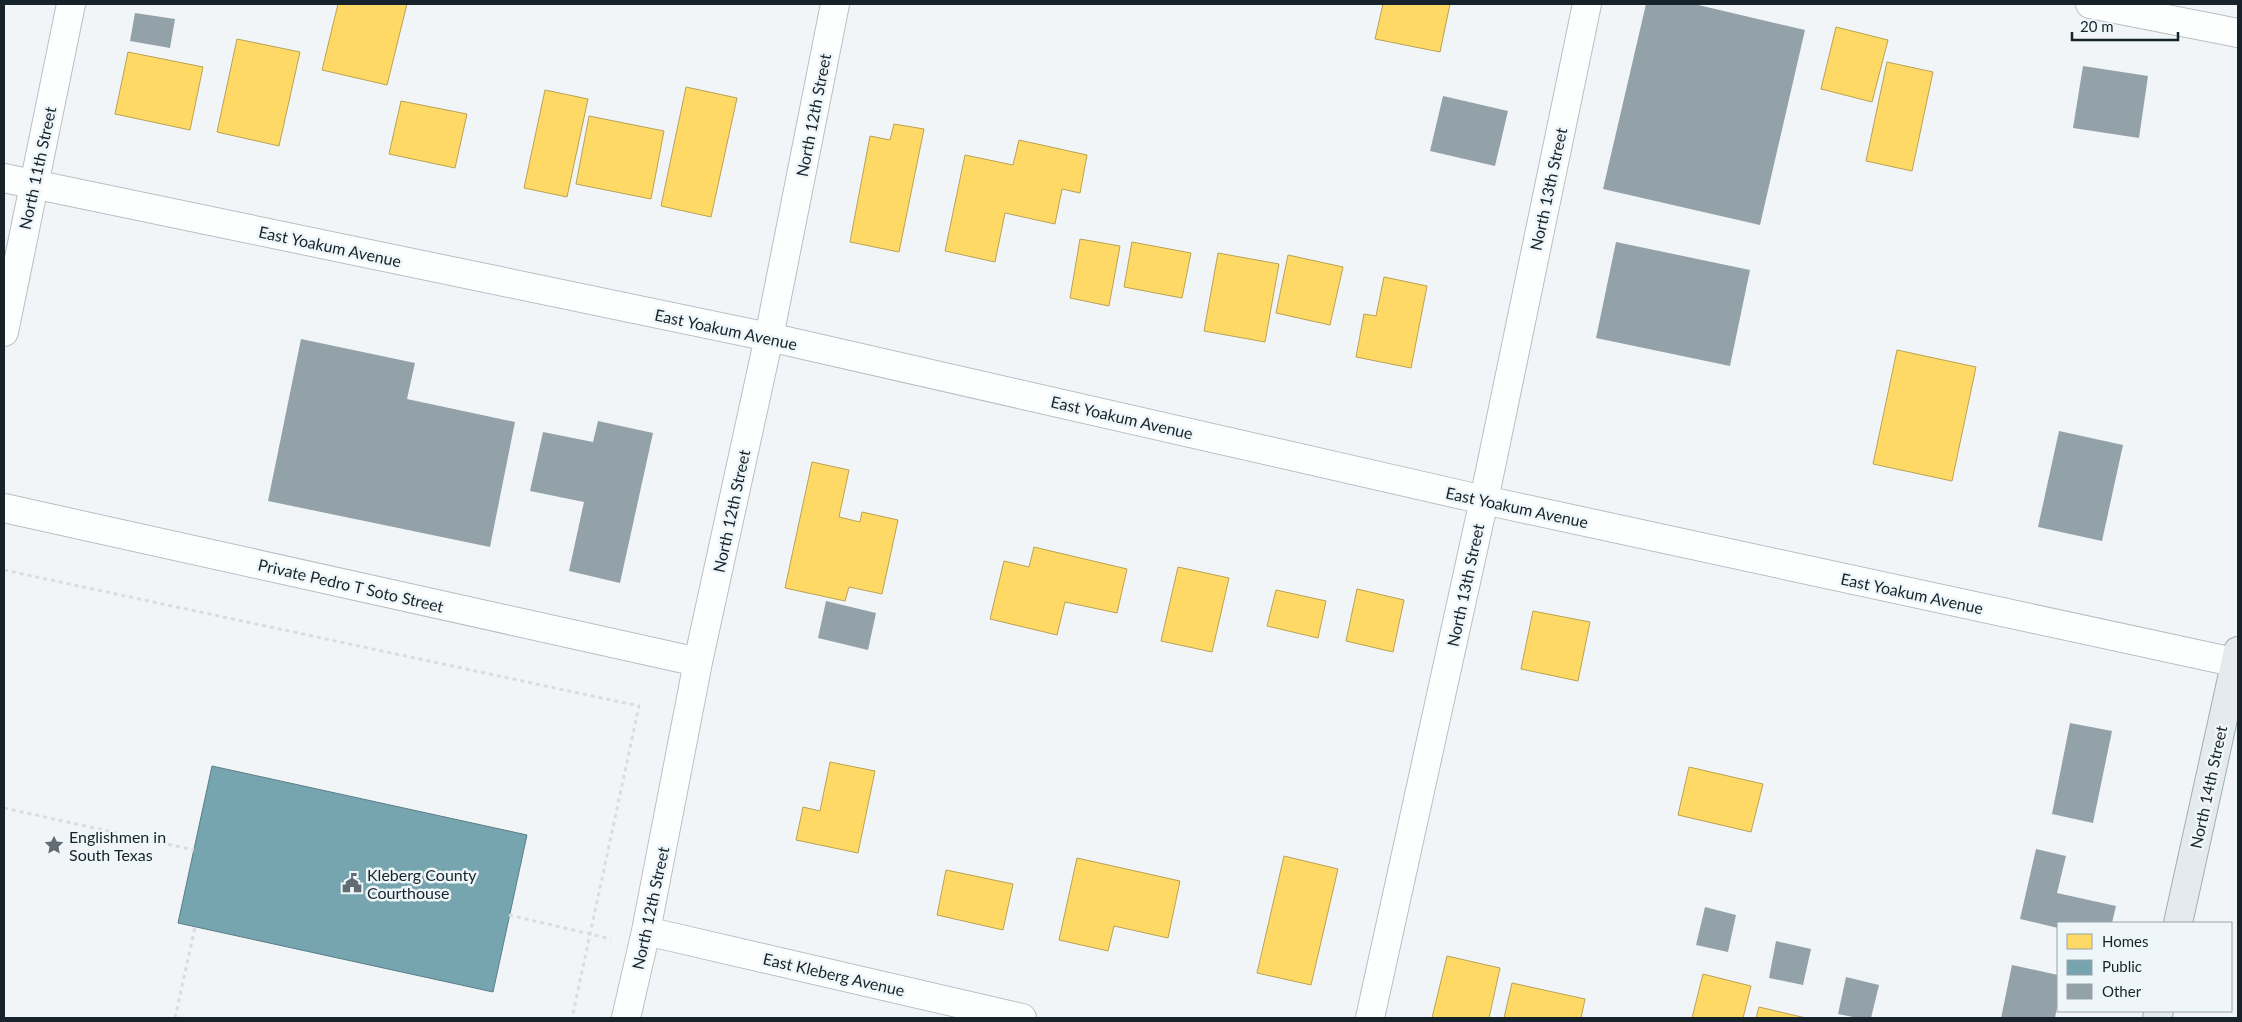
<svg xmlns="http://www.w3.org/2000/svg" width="2242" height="1022" font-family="Lato,sans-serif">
	<rect width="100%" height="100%" fill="#f2f5f7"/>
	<path fill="#ffd966" stroke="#b9a254" d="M338 4H407L387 85 322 70Z
		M1383 4H1450L1440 52 1375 39Z
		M1836 27 1888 40 1872 102 1821 89Z
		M237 39 300 52 279 146 217 132Z
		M128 52 203 67 190 130 115 114Z
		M1887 62 1933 72 1912 171 1866 161Z
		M686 87 737 98 711 217 661 206Z
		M545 90 588 99 567 197 524 188Z
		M401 101 467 114 455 168 389 154Z
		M589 116 664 131 651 199 576 184Z
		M894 124 924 129 899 252 850 242 870 136 890 140Z
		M1019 140 1087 155 1080 193 1062 189 1055 224 1005 213 995 262 945 251 965 155 1013 165Z
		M1080 239 1120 246 1109 306 1070 298Z
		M1132 242 1191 253 1182 298 1124 287Z
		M1218 253 1279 264 1265 342 1204 331Z
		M1288 255 1343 267 1330 325 1276 313Z
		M1384 277 1427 286 1411 368 1356 357 1364 314 1376 316Z
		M1897 350 1976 367 1952 481 1873 464Z
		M812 462 849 470 839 517 860 522 862 512 898 520 882 594 849 587 845 601 785 588Z
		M1034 547 1127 569 1117 613 1065 602 1057 635 990 619 1004 561 1029 567Z
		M1178 567 1229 578 1212 652 1161 641Z
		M1357 589 1404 600 1393 652 1346 641Z
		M1276 590 1326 601 1318 638 1267 626Z
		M1533 611 1590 622 1578 681 1521 669Z
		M830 762 875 771 858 853 796 840 803 807 820 811Z
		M1689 767 1763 784 1751 832 1678 815Z
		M1284 856 1338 869 1311 985 1257 973Z
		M1077 858 1180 881 1168 938 1114 926 1108 951 1059 940Z
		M946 870 1013 884 1003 930 937 915Z
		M1447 956 1500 968 1489 1018H1432Z
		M1703 974 1751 986 1743 1018H1692Z
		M1512 983 1585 999 1581 1018H1504Z
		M1759 1007 1806 1018H1756Z"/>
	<path fill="#76a5af" stroke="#597e87" d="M212 766 527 835 493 992 178 923Z"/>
	<path fill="#93a2a9" d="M1646 4H1694L1805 30 1760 225 1603 189Z
		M135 13 175 19 170 48 130 41Z
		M2083 66 2148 76 2139 138 2073 128Z
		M1443 96 1508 111 1495 166 1430 151Z
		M1616 242 1750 270 1730 366 1596 338Z
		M301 339 415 363 407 399 515 422 490 547 268 501Z
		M598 421 653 433 620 583 569 571 584 502 530 491 543 432 593 442Z
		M2059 431 2123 445 2102 541 2038 527Z
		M826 601 876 613 868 650 818 638Z
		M2070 723 2112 731 2093 823 2052 814Z
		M2036 849 2066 856 2057 893 2116 906 2112 923H2058V928L2020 919Z
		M1705 907 1736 915 1728 952 1696 945Z
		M1776 941 1811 949 1803 985 1769 978Z
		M2012 965 2058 975V1002L2055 1018H2001Z
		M1846 977 1879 985 1871 1018H1858L1838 1014Z"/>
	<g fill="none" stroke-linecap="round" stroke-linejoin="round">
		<defs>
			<path id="minor" d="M2090 4 2238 33
				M4 178 769 337 1484 500 2238 663
				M4 332 71 4
				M4 508 698 662
				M646 931 1022 1018
				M626 1018 646 931 698 662 769 337 835 4
				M1370 1018 1484 500 1587 4"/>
			<path id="primary" d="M2178 923 2238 651
				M2157 1018 2159 1011"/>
		</defs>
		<use href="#minor" stroke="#b8c0c4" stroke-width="30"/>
		<use href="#primary" stroke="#a2aeb3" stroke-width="30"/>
		<path stroke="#dbdcde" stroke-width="3" stroke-dasharray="4 4" stroke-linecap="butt" d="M4 570 639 706 572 1018
			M4 808 194 850
			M509 915 611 939
			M175 1018 195 927"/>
		<use href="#minor" stroke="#fdfefe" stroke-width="28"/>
		<use href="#primary" stroke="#e4eaed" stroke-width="28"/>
	</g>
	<defs>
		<symbol id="sight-bare" viewBox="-9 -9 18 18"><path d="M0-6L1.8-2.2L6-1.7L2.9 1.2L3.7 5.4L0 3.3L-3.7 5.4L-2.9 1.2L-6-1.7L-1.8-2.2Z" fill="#636c72" stroke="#eff6fa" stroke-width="2.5" paint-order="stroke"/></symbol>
		<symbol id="civic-bare" viewBox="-9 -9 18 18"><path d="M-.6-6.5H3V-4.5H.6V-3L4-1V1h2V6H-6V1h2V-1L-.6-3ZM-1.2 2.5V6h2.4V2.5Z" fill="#636c72" stroke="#eff6fa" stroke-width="2.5" paint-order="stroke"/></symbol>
	</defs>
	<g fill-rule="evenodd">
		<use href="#sight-bare" x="40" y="831" width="28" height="28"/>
		<use href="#civic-bare" x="338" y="869" width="28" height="28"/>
	</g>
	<g text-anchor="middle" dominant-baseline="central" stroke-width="5" stroke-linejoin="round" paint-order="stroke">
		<g font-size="16" fill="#16232a" stroke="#eff6fa">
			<text transform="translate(813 115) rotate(-79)">North 12th Street</text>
			<text transform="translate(37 168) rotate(-78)">North 11th Street</text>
			<text transform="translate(1548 189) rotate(-78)">North 13th Street</text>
			<text transform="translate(330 246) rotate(12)">East Yoakum Avenue</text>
			<text transform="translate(726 329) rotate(12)">East Yoakum Avenue</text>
			<text transform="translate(1122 417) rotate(13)">East Yoakum Avenue</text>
			<text transform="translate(1517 507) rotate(12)">East Yoakum Avenue</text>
			<text transform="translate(731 511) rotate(-78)">North 12th Street</text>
			<text transform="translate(351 585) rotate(13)">Private Pedro T Soto Street</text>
			<text transform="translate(1465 585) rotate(-78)">North 13th Street</text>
			<text transform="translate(1912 593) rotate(12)">East Yoakum Avenue</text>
			<text transform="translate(2208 787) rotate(-78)">North 14th Street</text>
			<text transform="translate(650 908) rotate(-78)">North 12th Street</text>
			<text transform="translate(834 974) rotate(13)">East Kleberg Avenue</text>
		</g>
		<g font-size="16" fill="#16232a" stroke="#eff6fa" text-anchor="start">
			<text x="69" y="836">Englishmen in<tspan x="69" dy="18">South Texas</tspan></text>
			<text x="367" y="874">Kleberg County<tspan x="367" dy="18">Courthouse</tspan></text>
		</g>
	</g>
	<rect width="2242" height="1022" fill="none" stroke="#16232a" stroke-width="10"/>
	<rect x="2057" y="922" width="175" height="90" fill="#eff6fa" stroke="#98a2a7"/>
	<rect x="2067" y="934" width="25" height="15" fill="#ffd966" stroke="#98a2a7"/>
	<text x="2102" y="947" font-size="15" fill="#16232a">Homes</text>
	<rect x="2067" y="960" width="25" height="15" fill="#76a5af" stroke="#98a2a7"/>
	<text x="2102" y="972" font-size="15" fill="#16232a">Public</text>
	<rect x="2067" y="984" width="25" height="15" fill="#93a2a9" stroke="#98a2a7"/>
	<text x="2102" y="997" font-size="15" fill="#16232a">Other</text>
	<path d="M2072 32v8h106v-8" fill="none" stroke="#16232a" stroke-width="2.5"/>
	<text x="2080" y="32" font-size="15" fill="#16232a" stroke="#eff6fa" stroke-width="4" paint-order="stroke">20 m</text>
</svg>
